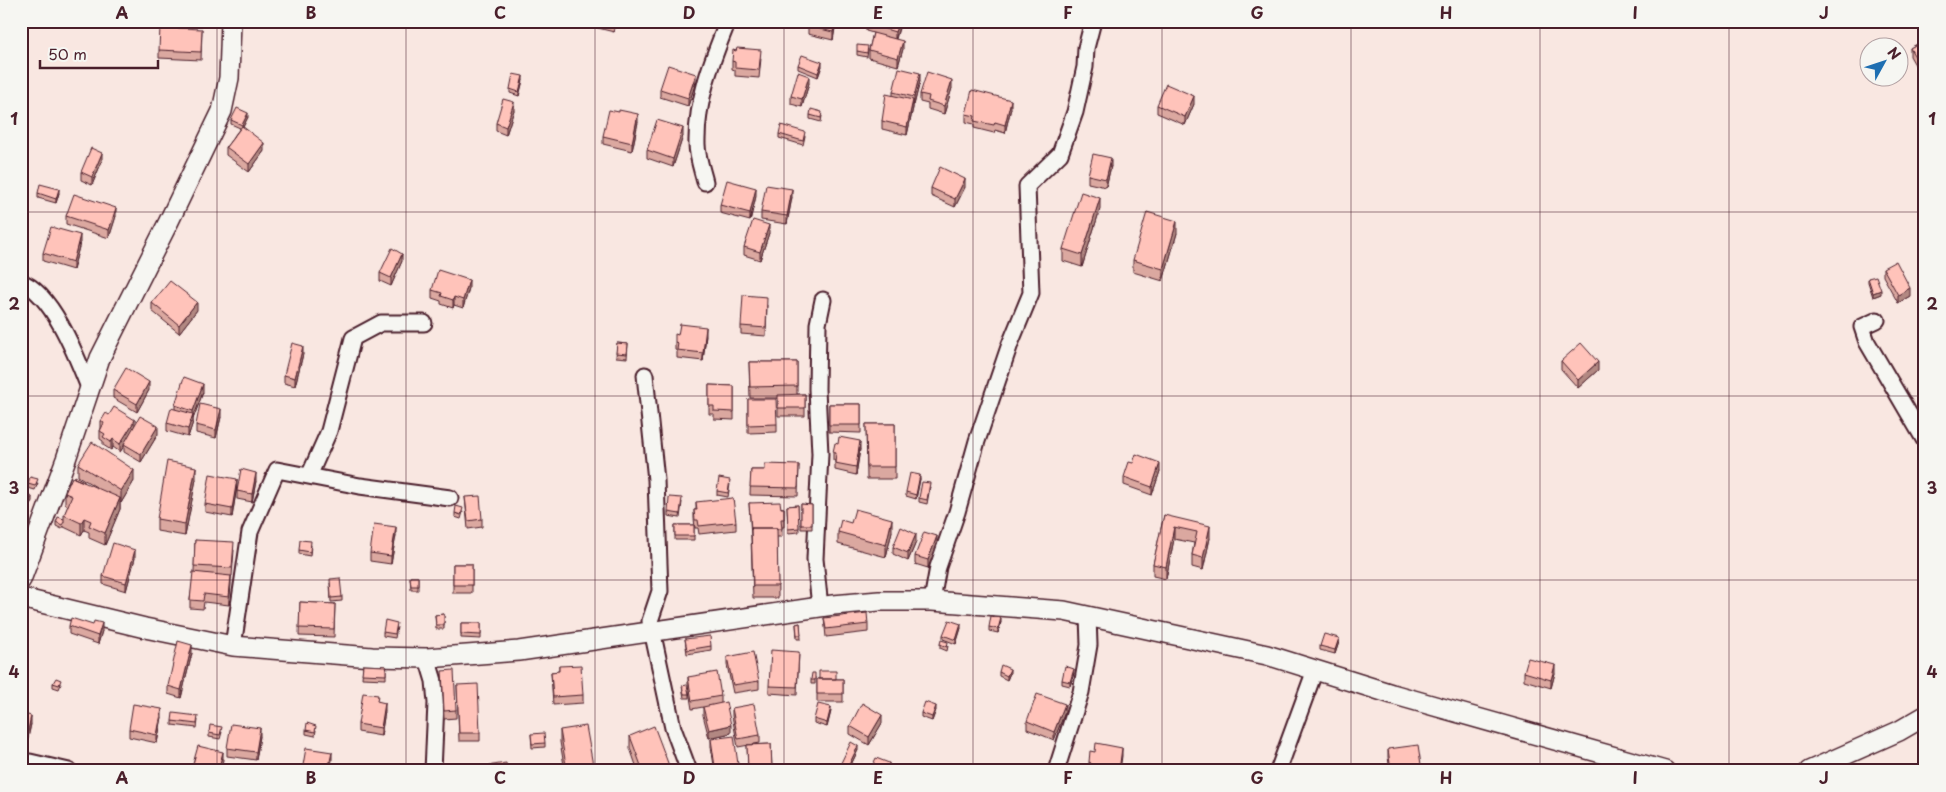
<svg xmlns="http://www.w3.org/2000/svg" width="1946" height="792" font-family="'Playpen Sans',sans-serif">
	<rect width="100%" height="100%" fill="#f9e7e1"/>
	<filter id="ink" filterUnits="userSpaceOnUse"><feTurbulence type="fractalNoise" baseFrequency=".02" numOctaves="2"/><feDisplacementMap in="SourceGraphic" scale="10" xChannelSelector="R" yChannelSelector="G"/><feConvolveMatrix kernelMatrix="1 2 1 2 8 2 1 2 1" color-interpolation-filters="sRGB"/></filter>
	<g filter="url(#ink)">
		<g fill="none" stroke-linecap="round" stroke-linejoin="round">
			<defs>
				<path id="minor" d="M705 182C702 170 697 156 697 144 696 101 712 60 728 21
					M21 282C53 293 78 360 90 390
					M1877 320 1862 327 1867 342 1925 441
					M645 375 656 480 660 591 650 621 673 728 689 771
					M309 476 329 431 353 338 381 323H424
					M932 601 938 567 957 512 977 441 1010 344 1031 293 1027 186 1060 154 1075 112 1085 67 1086 48 1093 21
					M820 607 815 559 820 454 817 389 818 324 823 300
					M233 646 250 532 277 470 360 486 450 498
					M427 658 434 681 436 703 433 771
					M21 762H30L69 771
					M1056 771 1081 692 1089 645 1088 616
					M1278 771 1315 670"/>
				<path id="tertiary" d="M21 580 66 459 100 358 169 221 222 111 229 78 231 21
					M21 598 145 628 233 646 372 657 427 658 519 651 833 605 879 601H932L1064 611 1267 655 1392 694 1665 771
					M1809 771 1899 731 1925 716"/>
			</defs>
			<use href="#minor" stroke="#4a1f2b" stroke-width="19"/>
			<use href="#tertiary" stroke="#4a1f2b" stroke-width="22"/>
			<use href="#minor" stroke="#f6f6f2" stroke-width="15"/>
			<use href="#tertiary" stroke="#f6f6f2" stroke-width="19"/>
		</g>
		<path fill="#dba8a0" stroke="#4a1f2b" d="M594 21H616L614 32 594 27Z
			M866 21H901L896 39 903 49 898 66 869 58V50L873 33 866 31Z
			M808 26 835 28 833 40 808 34Z
			M202 29 201 60 159 58V50Z
			M1925 40 1918 70 1910 56V48Z
			M868 50 867 57 857 55V51Z
			M761 58 759 78 735 76V70L732 69V61Z
			M798 65 822 66 818 77 798 69Z
			M523 80 519 96 510 93V89Z
			M920 81 914 105H913V108L907 135 882 129V121L893 96V92Z
			M696 82 688 106 660 97V89Z
			M809 83 802 107 791 104V96Z
			M952 88 944 114 928 109V104L920 102V94Z
			M1194 104 1185 125 1157 113V105Z
			M1011 108 1005 133 995 130 994 133 974 128V124L966 122V114Z
			M514 110 506 135 496 131V123Z
			M810 115 822 116 821 122 810 119Z
			M248 117 243 127 264 151 249 172 226 155V147L240 128 231 124V120Z
			M638 122 632 151 603 144V136Z
			M779 134 805 136 803 145 779 138Z
			M683 136 673 167 647 158V150Z
			M102 161 92 185 81 180V172Z
			M1111 166 1106 187 1088 183V175Z
			M965 187 955 207 931 196V188Z
			M38 193H59L56 203 38 198Z
			M756 196 750 221 720 213V205Z
			M792 197 787 224 761 220V212Z
			M1100 209 1082 267 1063 261V249Z
			M66 216H116L109 238 66 224Z
			M769 233 760 260 744 255V247Z
			M1177 233 1163 281 1133 272V260Z
			M80 243 73 270 43 261V253Z
			M402 261 391 286 380 281V273Z
			M1883 268 1910 296 1898 303 1883 276Z
			M1868 278 1881 294 1873 297 1868 282Z
			M469 288 463 308 454 305 453 308 441 304V301L432 298V290Z
			M152 303 197 310 179 333 152 311Z
			M767 305 766 336 741 334V326Z
			M706 335 703 361 677 358V351L675 350V342Z
			M617 343 628 344 627 358 616 357Z
			M303 354 295 386 284 383V375Z
			M1561 361 1598 370 1578 388 1561 369Z
			M749 362H797V394H805V416H778V398H750Z
			M709 385 734 386V420L714 419V414H709Z
			M113 390H149L137 412 113 398Z
			M203 392 193 419V422L188 437 167 431V423L175 409V405Z
			M748 399 777 424V432L748 433Z
			M829 404H861V433L829 432Z
			M109 415 158 434 141 462 124 452V446L120 452 113 447 111 450 103 445V441L100 439V431L101 428V421Z
			M221 417 216 438 196 433V425Z
			M866 424H895V479H867Z
			M860 449 856 475 835 470V461L833 460V452Z
			M78 464 134 481 121 503 120 502V509L105 545 89 538V532L84 530 81 535 64 527V526L62 529 56 526V522L64 519V515L68 506 65 504V493L96 487 78 476Z
			M799 465 798 496 750 495 751 470H765Z
			M1160 471 1152 495 1124 485V477Z
			M196 479 185 536 157 531V519Z
			M920 479 916 499 906 496V492Z
			M256 481 252 502 237 499V491Z
			M38 483 35 490 28 488V484Z
			M730 484 728 497 717 495V491Z
			M237 486 232 517 205 512V504Z
			M930 487 927 504 919 502V498Z
			M465 497 482 519V527L468 529Z
			M21 499 32 501 28 507 21 503Z
			M682 502 680 518 668 516V512Z
			M696 502 736 522V530L699 534 698 528H695L694 518V510H696Z
			M749 503 784 508V527H782V537H777L778 598H753L751 538Z
			M801 504 812 505V529H801Z
			M798 505 799 532 788 533 787 506Z
			M463 512 461 519 455 517V513Z
			M1164 515 1210 538 1203 570 1192 567V555L1194 543 1174 539 1166 579 1153 576V564Z
			M851 523 892 531 886 557 838 544V532Z
			M675 525H694V540H675Z
			M396 535 391 564 370 561V553Z
			M195 540 234 550 232 576H231L229 605 204 602 203 609 190 608V600L194 572Z
			M916 542 908 561 893 554V547Z
			M937 544 928 568 915 564V556Z
			M311 545 310 556 299 554V550Z
			M135 558 126 591 103 584V576Z
			M453 564H472V593H453Z
			M410 577H418V590H411Z
			M330 583 342 597V601L331 602Z
			M300 602 335 604 334 637 299 636Z
			M444 614V629H436L435 615Z
			M824 618 868 624V632L826 637Z
			M1001 622 998 633 989 631V627Z
			M461 623H481V639L461 638Z
			M800 623 801 639H797L796 624Z
			M69 626 102 631 98 644 69 634Z
			M397 627 395 638 383 636V632Z
			M961 628 956 644 943 639V635Z
			M685 639 711 646V650L687 654Z
			M1339 642 1335 654 1320 650V646Z
			M940 644 948 646 947 651 940 648Z
			M799 652 797 695 769 693V686Z
			M192 653 181 698 168 694V686Z
			M727 657 759 681V689L733 693 727 665Z
			M363 665 386 666V679L362 678Z
			M559 666 583 695V703L553 705 551 672 559 671Z
			M999 672 1010 673 1007 680 999 676Z
			M1524 672 1555 673 1551 688 1524 680Z
			M1074 673 1070 686 1062 684V680Z
			M688 677 721 696V703L731 733 709 738 703 715V707L692 709 688 685Z
			M815 677V684H811V680Z
			M442 679 456 710V718L444 719Z
			M817 679H843V702H817Z
			M53 683 61 684 59 689 53 687Z
			M457 685 480 733V741H459Z
			M682 686 689 694V698H684Z
			M378 701 385 711 381 736 358 732V724Z
			M732 708 760 735V743L738 747 732 716Z
			M936 710 932 721 921 717V713Z
			M831 711 827 727 814 723V719Z
			M1065 712 1054 740 1027 729V721Z
			M21 713 31 724 26 747 21 746Z
			M162 717 157 743 129 737V729Z
			M198 720 197 728 172 725V721Z
			M882 723 869 745 850 734V726Z
			M306 730H316L315 736 306 734Z
			M560 730 594 771H565L560 742Z
			M222 732 220 739 209 737V733Z
			M531 734 545 743V747L532 748Z
			M260 736 256 760 227 756V748Z
			M630 736 671 771H638L630 748Z
			M711 739 738 764V771H715L711 747Z
			M771 744 772 771H748L747 745Z
			M1388 749 1422 771H1390L1388 757Z
			M858 750 848 771H843L840 769V765Z
			M1122 756 1090 770H1089V762Z"/>
		<path fill="#b28882" stroke="#4a1f2b" d="M614 21H616L614 32Z
			M835 21V28L833 40V32Z
			M899 21H901L895 40V32Z
			M903 41V49L898 66V58Z
			M1925 59V67L1918 70V62Z
			M822 62V66L818 77V73Z
			M920 73V81L914 105V97Z
			M696 74V82L688 106V98Z
			M523 76V80L519 96V92Z
			M809 76V83L802 107V99Z
			M952 80V88L944 114V106Z
			M1194 96V104L1185 125V117Z
			M913 100V108L907 135V127Z
			M1011 100V108L1005 133V125Z
			M514 102V110L506 135V127Z
			M248 113V117L242 129V125Z
			M638 114V122L632 151V143Z
			M683 128V136L673 167V159Z
			M264 143V151L249 172V164Z
			M102 153V161L92 185V177Z
			M1111 158V166L1106 187V179Z
			M965 179V187L955 207V199Z
			M756 188V196L750 221V213Z
			M59 189V193L56 203V199Z
			M792 189V197L787 224V216Z
			M1100 198V209L1082 267V255Z
			M116 208V216L109 238V230Z
			M1177 221V233L1163 281V269Z
			M769 225V233L760 260V252Z
			M80 235V243L73 270V262Z
			M402 254V261L391 286V278Z
			M469 280V288L463 308V300Z
			M1910 288V296L1898 303V295Z
			M1881 290V294L1873 297V293Z
			M454 297V305L453 308V300Z
			M197 302V310L179 333V325Z
			M23 308V316L21 323V315Z
			M706 327V335L703 361V353Z
			M303 346V354L295 386V378Z
			M1598 362V370L1578 388V380Z
			M149 382V390L137 412V404Z
			M203 384V392L193 419V411Z
			M221 409V417L216 438V430Z
			M193 414V422L188 437V429Z
			M135 420V428L124 444V446L120 452V444Z
			M158 426V434L141 462V454Z
			M113 439V447L111 450V442Z
			M860 441V449L856 475V467Z
			M1160 463V471L1152 495V487Z
			M196 467V479L185 536V524Z
			M134 470V481L121 503V491Z
			M256 473V481L252 502V494Z
			M920 475V479L916 499V495Z
			M237 479V486L232 517V509Z
			M32 497V501L28 507V503Z
			M120 498V509L105 545V533Z
			M84 518V530L81 535V523Z
			M892 519V531L886 557V545Z
			M1210 526V538L1203 570V558Z
			M396 527V535L391 564V556Z
			M1174 527V539L1166 579V567Z
			M916 534V542L908 561V553Z
			M937 536V544L928 568V560Z
			M135 550V558L126 591V583Z
			M231 576V584L229 605V597Z
			M1001 618V622L998 633V629Z
			M102 623V631L98 644V636Z
			M961 624V628L956 644V640Z
			M1339 638V642L1335 654V650Z
			M192 645V653L181 698V690Z
			M1555 665V673L1551 688V680Z
			M1010 669V673L1007 680V676Z
			M1074 669V673L1070 686V682Z
			M385 703V711L381 736V728Z
			M1065 704V712L1054 740V732Z
			M936 706V710L932 721V717Z
			M831 707V711L827 727V723Z
			M162 709V717L157 743V735Z
			M882 715V723L869 745V737Z
			M31 716V724L26 747V739Z
			M731 725V733L709 738V730Z
			M260 728V736L256 760V752Z
			M858 746V750L848 771H847V769Z
			M1122 748V756L1120 771H1119Z
			M223 752V760L220 771H218Z
			M332 752V760L330 771H328Z
			M889 763V771H886Z"/>
		<path fill="#ffc3ba" stroke="#4a1f2b" d="M604 21H614V24Z
			M809 21H835L833 32 808 26Z
			M867 21H899L895 32 866 23Z
			M160 27 202 29 201 52 159 50Z
			M873 33 903 41 898 58 869 50Z
			M1925 40V59L1918 62 1910 48Z
			M857 45 868 46 867 53 857 51Z
			M737 48 761 50 759 70 735 68V62L732 61 733 50 736 51Z
			M802 55 822 62 818 73 798 65Z
			M668 65 696 74 688 98 660 89Z
			M899 68 920 73 914 97 893 92Z
			M798 72 809 76 802 99 791 96Z
			M927 72 952 80 944 106 928 101 929 96 920 94Z
			M513 74 523 76 519 92 510 89Z
			M1166 84 1194 96 1185 117 1157 105Z
			M972 90 1011 100 1005 125 995 122 994 125 974 121 975 116 966 114Z
			M886 94 913 100 907 127 882 121Z
			M503 99 514 102 506 127 496 123Z
			M237 108 248 113 242 125 231 120Z
			M811 109 822 112 821 118 810 115Z
			M609 110 619 112V110L638 114 632 143 603 136Z
			M657 120 683 128 673 159 647 150Z
			M781 125 805 132 803 141 779 134Z
			M242 126 264 143 249 164 226 147Z
			M91 148 102 153 92 177 81 172Z
			M1093 154 1111 158 1106 179 1088 175Z
			M940 167 965 179 955 199 931 188Z
			M727 180 756 188 750 213 720 205Z
			M40 184 59 189 56 199 38 193Z
			M766 185 792 189 787 216 761 212Z
			M1081 192 1100 198 1082 255 1063 249Z
			M74 194 116 208 109 230 66 216Z
			M1147 212 1177 221 1163 269 1133 260Z
			M753 220 769 225 760 252 744 247Z
			M51 227 80 235 73 262 43 253Z
			M392 248 402 254 391 278 380 273Z
			M1896 261 1910 288 1898 295 1883 268Z
			M438 270 469 280 463 300 454 297 453 300 441 296 442 293 432 290Z
			M1876 276 1881 290 1873 293 1868 278Z
			M170 281 197 302 179 325 152 303Z
			M743 295 767 297 766 328 741 326Z
			M680 324 706 327 703 353 677 350 678 343 675 342V334L678 335Z
			M292 343 303 346 295 378 284 375Z
			M617 343 628 344 627 354 616 353Z
			M1581 343 1598 362 1578 380 1561 361Z
			M749 362H797V386L750 387Z
			M126 368 149 382 137 404 113 390Z
			M184 377 203 384 193 411 175 405Z
			M709 385 734 386V412L714 411V406H709Z
			M805 394V408H778V395Z
			M748 399H776L777 424 748 425Z
			M200 404 221 409 216 430 196 425Z
			M829 404H861V425H829Z
			M114 407 135 420 120 444 113 439 111 442 103 437 105 434 100 431 104 423 101 421 106 413 109 415Z
			M171 408 193 414 188 429 167 423Z
			M140 416 158 426 141 454 124 444Z
			M866 424H895V467H867Z
			M839 437 860 441 856 467 835 463 836 453 833 452 835 443 838 444Z
			M92 442 134 470 121 491 78 464Z
			M1136 454 1160 463 1152 487 1124 477 1129 462 1133 463Z
			M167 461 196 467 185 524 157 519Z
			M765 464 799 465 798 488 750 487 751 470H765Z
			M241 469 256 473 252 494 237 491Z
			M910 473 920 475 916 495 906 492Z
			M210 474 237 479 232 509 205 504Z
			M75 476 84 481V482L74 478Z
			M30 477 38 479 35 486 28 484Z
			M72 477 120 498 105 533 89 526 91 521 84 518 81 523 64 515 72 496 65 493Z
			M719 478 730 480 728 493 717 491Z
			M922 482 930 483 927 500 919 498Z
			M25 493 32 497 28 503 21 499Z
			M480 496 482 519 468 521 465 497Z
			M669 497 682 498 680 514 668 512Z
			M733 498 736 522 699 526 698 520H695L694 510H697L696 502Z
			M780 502 781 508H784V519H781L782 529H777V528H751V530L749 503Z
			M801 504 812 505V525H801Z
			M798 505 799 528 788 529 787 506Z
			M456 506 463 508 461 515 455 513Z
			M855 509 892 519 886 545 838 532 841 520 851 523Z
			M1164 515 1210 526 1203 558 1192 555 1197 532 1174 527 1166 567 1153 564Z
			M58 517 64 519V522L62 525 56 522Z
			M374 524 396 527 391 556 370 553Z
			M675 525H694V536H675Z
			M901 527 916 534 908 553 893 547Z
			M751 528H777L778 586H753Z
			M924 532 937 536 928 560 915 556Z
			M195 540 234 542 232 568 194 566Z
			M300 540 311 541 310 552 299 550Z
			M113 543 135 550 126 583 103 576Z
			M453 564H472V585H453Z
			M193 572 231 576 229 597 204 594 203 601 190 600Z
			M410 577H418V586H411Z
			M340 578 342 597 331 598 330 579Z
			M300 602 335 604 334 629 299 628Z
			M867 613 868 624 826 629 824 618Z
			M444 614V625H436L435 615Z
			M991 616 1001 618 998 629 989 627Z
			M71 618 93 625 94 621 102 623 98 636 69 626Z
			M385 620 397 623 395 634 383 632Z
			M949 620 961 624 956 640 943 635Z
			M461 623H481V635L461 634Z
			M800 623 801 635H797L796 624Z
			M1324 634 1339 638 1335 650 1320 646Z
			M710 636 711 646 687 650 685 639Z
			M941 640 948 642 947 647 940 644Z
			M178 641 192 645 181 690 168 686Z
			M771 650 799 652 797 687 769 686Z
			M753 652 759 681 733 685 727 657Z
			M1528 658 1555 665 1551 680 1524 672Z
			M363 665 386 666V675L362 674Z
			M581 665 583 695 553 697 551 672 559 671V666Z
			M1001 665 1010 669 1007 676 999 672Z
			M1065 666 1074 669 1070 682 1062 680Z
			M454 670 456 710 444 711 442 671Z
			M819 671H836V679H819Z
			M717 672 721 696 692 701 688 677Z
			M812 673H815V680H811Z
			M56 678 61 680 59 685 53 683Z
			M817 679H843V694H817Z
			M478 684 480 733H459L457 685Z
			M687 685 689 694H684L682 686Z
			M363 693 378 695 377 701 385 703 381 728 358 724Z
			M1037 694 1065 704 1054 732 1027 721Z
			M726 702 731 725 709 730 703 707Z
			M925 702 936 706 932 717 921 713Z
			M862 703 882 715 869 737 850 726Z
			M133 704 162 709 157 735 129 729Z
			M754 704 760 735 738 739 732 708Z
			M818 704 831 707 827 723 814 719Z
			M21 713 31 716 26 739 21 738Z
			M173 713 198 716 197 724 172 721Z
			M307 723 316 726 315 732 306 730Z
			M231 724 260 728 256 752 227 748Z
			M210 725 222 727 220 735 209 733Z
			M586 726 594 771H567L560 730Z
			M654 726 671 771H643L630 736Z
			M544 733 545 743 532 744 531 734Z
			M734 736 738 764 715 767 711 739Z
			M851 742 858 746 847 769 840 765Z
			M1096 743 1122 748 1119 771H1090L1091 763 1089 762 1090 751 1095 752Z
			M771 744 772 769 748 770 747 745Z
			M1418 745 1422 771H1391L1388 749Z
			M198 746 223 752 218 771H191Z
			M306 748 332 752 328 771H302Z
			M876 758 889 763 886 771H870Z
			M506 763 507 771H461V770Z
			M825 767 831 771H823Z"/>
	</g>
	<path fill="none" stroke="#4a1f2b" stroke-width="1" stroke-opacity="0.55" d="M217 21V771M406 21V771M595 21V771M784 21V771M973 21V771M1162 21V771M1351 21V771M1540 21V771M1729 21V771M21 212H1925M21 396H1925M21 580H1925"/>
	<rect width="1946" height="792" fill="none" stroke="#f6f6f2" stroke-width="55"/>
	<g transform="translate(1884 62) rotate(50)"><circle r="24" fill="#f6f6f2" stroke="#b1a0a2"/>
	<path d="M0-4L9 19L0 12L-9 19Z" fill="#1f6fb2"/>
	<text y="-8" font-size="14" font-weight="bold" text-anchor="middle" fill="#4a1f2b">N</text>
	</g>
	<path d="M40 60v8h118v-8" fill="none" stroke="#4a1f2b" stroke-width="2.5"/>
	<text x="48" y="60" font-size="15" fill="#4a1f2b" stroke="#f6f6f2" stroke-width="4" paint-order="stroke">50 m</text>
	<rect x="28" y="28" width="1890" height="736" fill="none" stroke="#4a1f2b" stroke-width="2"/>
	<g font-size="16" text-anchor="middle" font-weight="bold" fill="#4a1f2b">
		<text x="122" y="19">A</text>
		<text x="311" y="19">B</text>
		<text x="500" y="19">C</text>
		<text x="689" y="19">D</text>
		<text x="878" y="19">E</text>
		<text x="1068" y="19">F</text>
		<text x="1257" y="19">G</text>
		<text x="1446" y="19">H</text>
		<text x="1635" y="19">I</text>
		<text x="1824" y="19">J</text>
		<text x="14" y="125">1</text>
		<text x="1932" y="125">1</text>
		<text x="14" y="310">2</text>
		<text x="1932" y="310">2</text>
		<text x="14" y="494">3</text>
		<text x="1932" y="494">3</text>
		<text x="14" y="678">4</text>
		<text x="1932" y="678">4</text>
		<text x="122" y="784">A</text>
		<text x="311" y="784">B</text>
		<text x="500" y="784">C</text>
		<text x="689" y="784">D</text>
		<text x="878" y="784">E</text>
		<text x="1068" y="784">F</text>
		<text x="1257" y="784">G</text>
		<text x="1446" y="784">H</text>
		<text x="1635" y="784">I</text>
		<text x="1824" y="784">J</text>
	</g>
</svg>
